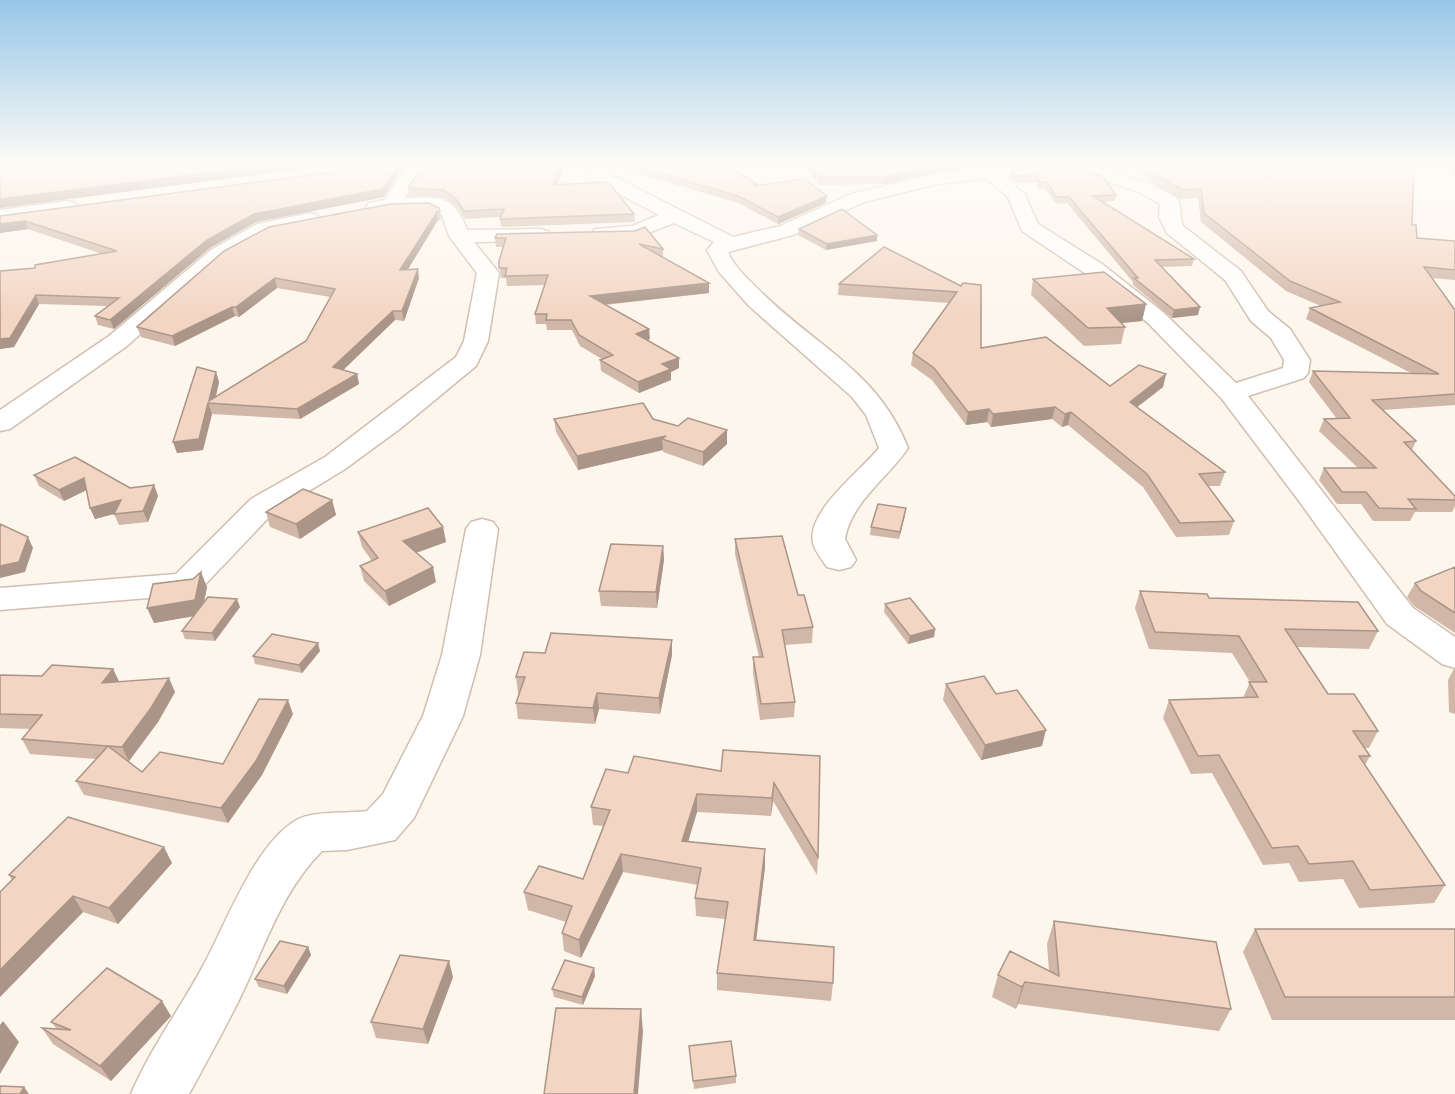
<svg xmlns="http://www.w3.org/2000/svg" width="1455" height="1094" font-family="'DejaVu Sans',sans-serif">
	<rect width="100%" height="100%" fill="#fdf6ec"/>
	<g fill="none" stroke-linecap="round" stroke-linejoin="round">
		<defs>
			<path id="minor" d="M408 164H426L405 198C439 197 454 194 467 230L541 229 548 231 551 235 548 239 541 241 474 242 499 273 488 341 476 366 401 428 345 469 273 513 198 592 186 595 0 610V588L176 574 251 499 325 457 456 357 464 341 477 273 449 236 442 215C416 200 393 217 369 211L366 207 369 203 385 200Z
				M580 164H598L605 172 733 237 780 226 851 194 938 174 1012 164H1085L1149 183 1177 198C1182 206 1179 217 1183 226L1241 271 1268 311 1290 329 1310 360 1308 373 1304 378 1248 396 1413 608 1455 637V668L1442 664 1387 624 1302 505 1222 399 1148 323 1086 274 1022 231 1008 197 986 178 938 184 864 202 793 235 728 252C734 267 748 279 760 291 815 346 878 371 908 448 888 478 851 502 845 539L856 560 851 567 839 570 827 567C822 560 815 551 813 543 806 511 862 470 879 448L866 415 852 397 749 306 719 272 707 250 714 242 674 223 635 238 595 237 592 233 595 229 632 226 659 215 593 180ZM1060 167 1137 191 1160 204 1159 217 1167 233 1225 280 1251 321 1271 338 1284 360 1283 368 1236 383 1164 313 1102 264 1038 224 1025 195 1005 176Z
				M68 201 75 203 78 207 75 211 0 222V210Z
				M310 213 317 215 320 219 317 223 270 233 225 258 127 346 10 429 0 431V410L109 336 211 250 257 224Z
				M482 519 493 522 498 529 480 655 463 716 414 818 395 840 347 850 322 851C281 892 264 949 239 1000 223 1032 206 1063 189 1094H131C150 1049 180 1009 203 966 226 924 254 846 295 821 311 810 347 814 367 811L383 794 423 716 442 655 466 529 471 522Z"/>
		</defs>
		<use href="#minor" stroke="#d1beb0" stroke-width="3"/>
		<use href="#minor" fill="#fff" fill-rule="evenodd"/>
	</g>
	<path fill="#d1b7a8" d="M395 164H400L401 171 384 197 256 222 210 248 114 329 98 325 95 316 107 306 39 304 14 347 0 349V271L35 268 102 254 28 229 0 233V216Z
		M607 164H726L757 186 826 203 778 224 738 203Z
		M802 164H995L938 172 884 184 819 185Z
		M1055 164 1116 195 1115 201 1103 202 1194 259 1192 266 1161 267 1198 315 1172 318 1133 285V282L1067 203 1056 204 1046 189 1037 188V182H1015L1010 177 1011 171Z
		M1130 164H1414L1412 225 1417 238 1455 241V280L1432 278 1455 310V405L1383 410 1416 441 1412 450 1455 496V506L1452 512H1415L1410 521H1373L1361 504H1337L1319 480 1324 468H1358L1319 431 1324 419H1337L1309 382 1313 371 1411 373 1306 319 1310 308 1321 306 1286 291 1201 222 1198 198 1180 199 1151 182Z
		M1439 164H1455V177L1447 165Z
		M561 175 556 185 634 214 635 222 501 227 500 217 465 219 458 208 445 198 409 196 408 188Z
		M440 212 441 220H438L408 269 419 278 404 321 395 320 343 370 357 374 359 384 300 419 212 414 203 450 177 453 173 442 216 372 219 382 216 396 306 341 330 297 277 288 239 317 235 316 175 346 141 337 137 327 224 251Z
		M799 229 877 235V241L826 250 798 235Z
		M635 231 663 249V257L709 283V293L605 305 650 339 647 340 679 358V368L671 372V380L639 393 601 371 600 360 602 359 580 346 572 330H547L546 324H536L535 314 545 285 507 286 506 278H501L499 261 503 247H496L495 238Z
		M1033 279 1146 304 1142 321 1121 323 1125 327 1121 344 1084 346 1031 295Z
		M839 284 961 286 981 348 1110 386 1166 374 1163 387 1137 407 1225 472 1220 486H1208L1234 521 1229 535 1176 537 1143 487 1068 425 1062 427 1052 419 991 427 987 422 966 425 932 380 911 365 913 353 949 303 838 295Z
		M554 419H653L727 444 703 466 663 452V450L578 470 556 432Z
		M34 475 130 488 154 485 158 496 148 522 119 525 114 514 95 519 90 508 86 490 64 501 39 486Z
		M332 500 336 515 300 539 270 527 266 512Z
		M905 515 899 539 870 535 871 527Z
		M443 527 446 542 416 553 436 582 389 606 364 581 360 566 372 561 362 547 358 532Z
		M735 539 798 595 813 627 812 643 785 645 795 702 794 717 760 720 753 673V657H759L735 554Z
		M663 546 664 560 657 608 601 606 599 591Z
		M1455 567V633L1414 606 1407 597 1415 583Z
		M207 587 204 603 240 607 215 641 185 639 182 631 193 616 154 623Z
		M1140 591 1209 598 1378 631 1369 649 1297 647 1328 694 1378 731 1369 748H1365L1370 756 1365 765 1445 885 1434 903 1359 908 1343 879 1299 882 1289 863 1263 865 1212 773 1191 774 1163 718 1169 700 1243 698 1250 682 1232 653 1149 649 1135 608Z
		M885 604 935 629 934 637 908 644 884 612Z
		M672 640V655L660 714 599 709 595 724 518 719 516 703 519 693H518L516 677 545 653Z
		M320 651 302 673 255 664 253 656Z
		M1455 667V714L1449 712 1448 680Z
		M113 669 119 682 175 692 158 722 129 761H128L142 772 223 764 293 714 262 775 228 823 84 795 76 781 96 759 30 754 22 739 31 729 0 728V675L42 676Z
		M946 684 996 694 1042 746 981 760 943 700Z
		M820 756 818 857 817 875 773 801 771 816 697 812 688 841 765 867 756 940 833 983 831 1001 717 990V973L725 919 696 916 695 898 698 885 623 872 581 958 564 951 562 933 566 922 528 910 524 892 583 879 603 826 593 825 591 807 628 773 721 771Z
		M172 863 118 924 83 912 0 997V892L12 880 9 875Z
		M1054 921 1231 1009 1219 1031 1018 1004 1016 1009 992 997 998 975 1049 971 1047 944Z
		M1255 929H1455V1020H1272L1243 952Z
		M308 947 311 955 287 994 259 987 255 979Z
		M594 968 595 976 583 1005 554 997 552 989Z
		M453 977 428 1044 376 1038 371 1022Z
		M171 1016 111 1081 53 1044 42 1028 57 1029 51 1022Z
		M689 1046 736 1076V1083L694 1089Z"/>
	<path fill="#aa9588" d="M281 164H341L0 208V199Z
		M400 164 401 171 384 197 256 222 210 248 114 329 110 320 207 240 254 214Z
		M560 164H561V175L553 193V185Z
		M939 164H995L938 172 884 184 885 177Z
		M827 196 826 203 778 224V217Z
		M437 212 438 220 402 279 400 270Z
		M25 221 28 229 0 233V224Z
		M877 235V241L826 250 827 244Z
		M418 269 419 278 404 321 402 311Z
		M275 278 277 288 239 317 236 307Z
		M709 283V293L590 306V296Z
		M36 295 39 304 14 347 0 349V339Z
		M1146 304 1142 321 1103 325 1107 308Z
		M232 307 235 316 175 346 172 336Z
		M1200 307 1198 315 1172 318 1174 310Z
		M393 311 395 320 336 377 333 367Z
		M649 329 650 339 636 344V334Z
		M679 358V368L671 372V380L639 393 638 382 662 364Z
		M216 372 219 382 214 404 209 401Z
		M357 374 359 384 300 419 297 409Z
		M1166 374 1163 387 1127 415 1130 402Z
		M208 403 212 414 203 450 177 453 173 442Z
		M1055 407 1052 419 991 427 993 414Z
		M989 409 987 422 966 425 968 412Z
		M1071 412 1068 425 1062 427 1065 414Z
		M727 430V444L703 466V452Z
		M666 436 662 439 663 450 578 470 577 456Z
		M84 478 89 489 64 501 59 490Z
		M154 485 158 496 148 522 143 511Z
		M121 500 125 511 95 519 90 508Z
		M332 500 336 515 300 539 296 524Z
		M906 508 905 515 899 539 900 532Z
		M443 527 446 542 407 556 403 541Z
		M28 537 33 548 25 572 0 578V566Z
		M663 546 664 560 657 608 656 592Z
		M433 567 436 582 389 606 385 591Z
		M201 572 207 587 201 615 154 623 147 608 195 600Z
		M237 599 240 607 215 641 212 633Z
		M935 629 934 637 908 644 910 636Z
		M672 640V655L660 714 659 698Z
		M318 643 320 651 302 673 299 665Z
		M113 669 120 683H102Z
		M169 678 175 692 158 722 129 761 122 747Z
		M597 693 599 709 595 724 593 708Z
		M288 700 293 714 262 775 228 823 221 808Z
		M1046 730 1042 746 981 760 985 745Z
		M774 783 773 801 771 816 772 798Z
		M697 794V812L683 859 682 841Z
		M164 847 172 863 118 924 109 908Z
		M765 849V867L754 958V940Z
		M621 854 623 872 581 958 579 940Z
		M73 896 83 912 0 997V970Z
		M308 947 311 955 287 994 284 986Z
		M449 961 453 977 428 1044 423 1029Z
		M594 968 595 976 583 1005 582 997Z
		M1025 982 1018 1004 1016 1009 1022 987Z
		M162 1001 171 1016 111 1081 100 1066Z
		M641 1009 643 1032 638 1094H634Z
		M3 1021 19 1042 0 1074V1025Z
		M24 1087 29 1094H20Z"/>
	<path fill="#f3d5c3" stroke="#aa9588" stroke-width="1.5" d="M0 164H281L0 199Z
		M395 164H400L382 189 254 214 207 240 110 320 95 316 119 298 36 295 10 338 0 339V271L35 268V265L117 251 25 221 0 224V216Z
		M423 164H560V167L553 185 605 182 610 184 634 214 500 219 504 209 464 211 457 200 444 190 408 188Z
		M629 164H726L757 184 753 186 805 179 827 196 778 217 738 196Z
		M808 164H941L885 177H819Z
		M1055 164H1064L1102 176 1116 195 1093 196 1194 259 1155 260 1200 307 1174 310 1134 278H1138L1069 197H1057L1047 182H1038V176H1016L1011 171Z
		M1142 164H1414L1412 225H1416L1417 238 1455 241V270L1424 267 1455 310V394L1372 400 1416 441 1404 442 1455 496V500L1408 499 1416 509 1379 508 1366 492H1342L1324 468H1376L1324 419 1350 418 1313 371 1439 374 1310 308 1340 302 1290 281 1204 213 1201 189 1182 190 1153 173Z
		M429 203 439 208 440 212H437L400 270 418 269 402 311H393L333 367 357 374 297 409 208 403 199 439 173 442 197 367 216 372 209 401 306 341 335 289 275 278 236 307H232L172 336 137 327 224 251 269 227 390 204Z
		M842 209 877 235 827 244 799 229Z
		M645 227 663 249 639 244 709 283 590 296 649 329 636 334 679 358 662 364 671 369 638 382 600 360 613 355 579 335 571 320H546L547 314H535L548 275 505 276 507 268H499V261L506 238H495L497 234 635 231Z
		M884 247 961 286 963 283 981 285V348L1046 337 1110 386 1139 365 1166 374 1130 402 1225 472 1199 474 1234 521 1180 523 1147 474 1071 412 1065 414 1055 407 993 414 989 409 968 412 934 368 913 353 957 292 839 284Z
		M1104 272 1146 304 1107 308 1125 327 1088 328 1033 279Z
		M643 403 653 419 678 426 688 418 727 430 703 452 662 439 666 436 577 456 554 419Z
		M75 457 130 488 154 485 143 511 114 514 121 500 90 508 84 478 59 490 34 475Z
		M303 489 332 500 296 524 266 512Z
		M878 504 906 508 900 532 871 527Z
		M428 508 443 527 403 541 433 567 385 591 360 566 378 558 358 532Z
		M0 524 28 537 19 562 0 566Z
		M782 536 798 595H804L813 627 782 630 795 702 761 704 753 657H763L735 539Z
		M611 544 663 546 656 592 599 591Z
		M1455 567V613L1421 591 1415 583Z
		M201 572 195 600 147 608 153 584 193 579Z
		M1140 591 1207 594 1209 598 1358 602 1378 631 1285 629 1328 694H1354L1378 731H1353L1370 756H1359L1445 885 1370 890 1353 861 1309 864 1298 846 1272 848 1219 755 1198 756 1169 700 1258 697 1249 682H1267L1239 636 1155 632Z
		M208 597 237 599 212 633 182 631Z
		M910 598 935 629 910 636 885 604Z
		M551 633 672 640 659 698 597 693 593 708 516 703 525 677H516L524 652 545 653Z
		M272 634 318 643 299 665 253 656Z
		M52 665 113 669 102 683 169 678 151 708 122 747 108 746 142 772 160 752 223 764 259 699 288 700 256 761 221 808 76 781 108 746 22 739 42 715 0 714V675L42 676Z
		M984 676 996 694 1017 690 1046 730 985 745 946 684Z
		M723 750 820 756 818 857 774 783 772 798 697 794 682 841 765 849 754 940 834 947 833 983 717 973 728 902 695 898 701 868 621 854 579 940 562 933 572 906 524 892 539 866 583 879 610 810 591 807 606 769 628 773 634 756 721 771Z
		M68 817 164 847 109 908 73 896 0 970V892L15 877 9 875Z
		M1054 921 1216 942 1231 1009 1025 982 1022 987 998 975 1010 951 1059 976Z
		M1255 929H1455V997H1285Z
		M280 941 308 947 284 986 255 979Z
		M400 955 449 961 423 1029 371 1022Z
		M565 960 594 968 582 997 552 989Z
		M107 968 162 1001 100 1066 42 1028 71 1030 51 1022Z
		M556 1008 641 1009 634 1094H544Z
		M731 1041 736 1076 693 1081 689 1046Z
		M0 1086 24 1087 20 1094H0Z"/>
	<linearGradient id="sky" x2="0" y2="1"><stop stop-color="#97c7e8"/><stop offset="0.52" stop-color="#fefbf6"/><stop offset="1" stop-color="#fefbf6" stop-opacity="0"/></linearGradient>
	<rect width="1455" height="317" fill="url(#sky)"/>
</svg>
